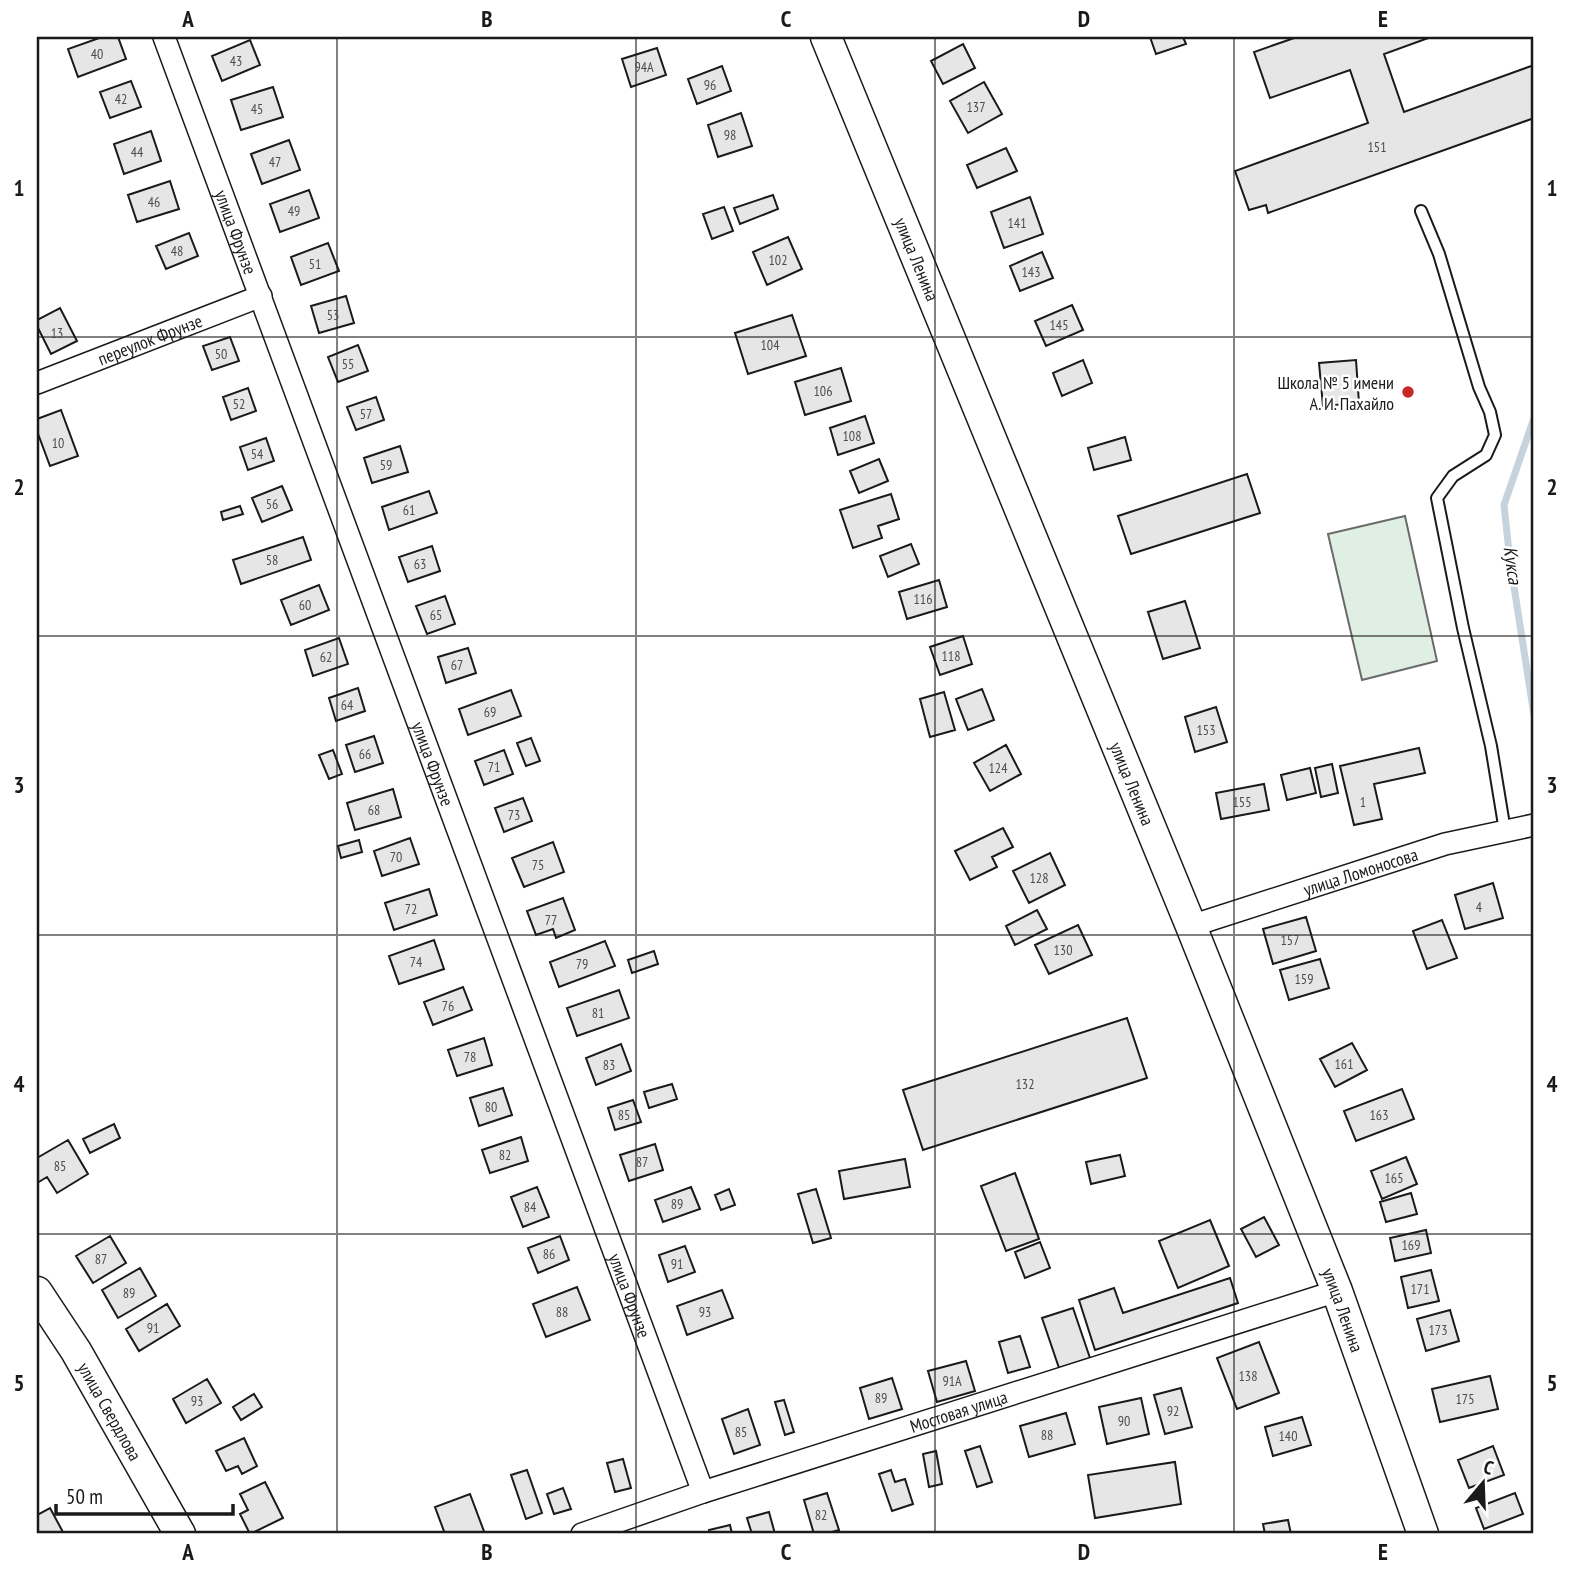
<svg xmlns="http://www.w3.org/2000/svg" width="1571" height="1571" font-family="'PT Sans Narrow',sans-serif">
	<rect width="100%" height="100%" fill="#fff"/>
	<path fill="#e0efe3" stroke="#6a6a6a" stroke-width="2" d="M1405 516 1437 661 1362 680 1328 534Z"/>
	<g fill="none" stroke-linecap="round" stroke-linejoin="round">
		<path stroke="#c6d2dc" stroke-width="7" d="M1534 418 1504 505 1510 561 1534 715"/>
	</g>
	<path fill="#e6e6e6" stroke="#1a1a1a" stroke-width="2" d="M102 37H118L126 59 78 77 68 49Z
		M1150 37H1183L1186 44 1156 54Z
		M1297 37H1431L1384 54 1404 112 1534 65V118L1268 213 1266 205 1249 210 1235 171 1368 123 1350 70 1270 98 1254 52Z
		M250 40 260 65 222 81 212 56Z
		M963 44 975 68 943 84 931 61Z
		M657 48 666 75 631 87 622 59Z
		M722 66 731 91 697 104 688 79Z
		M131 81 141 107 110 118 100 92Z
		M984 82 1002 114 968 133 950 101Z
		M273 87 283 117 241 130 231 100Z
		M741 113 752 146 718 157 708 125Z
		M151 131 161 161 124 174 114 144Z
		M289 140 300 170 262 184 251 154Z
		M1006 148 1017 171 977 188 967 165Z
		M170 181 179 209 137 222 128 195Z
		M309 190 319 218 280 232 270 204Z
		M773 195 778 209 740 224 734 208Z
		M1030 197 1043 234 1004 248 991 212Z
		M724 207 733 231 712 239 703 214Z
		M189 233 198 256 166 269 156 246Z
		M788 237 802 269 767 285 753 252Z
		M328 243 339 271 301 285 291 257Z
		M1042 252 1053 278 1020 291 1010 266Z
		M346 296 354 323 319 333 311 306Z
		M1072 305 1083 330 1046 346 1035 321Z
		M60 308 77 341 51 354 37 326V320Z
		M792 315 806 356 748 374 735 333Z
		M230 337 239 361 212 370 203 346Z
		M358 345 368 371 338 382 328 357Z
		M1083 360 1092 383 1062 396 1053 373Z
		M1356 360 1359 403 1323 406 1319 363Z
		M841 368 851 401 805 415 795 382Z
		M248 388 256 411 231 420 223 397Z
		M376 397 384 420 356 430 347 407Z
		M61 410 78 456 50 466 37 431V419Z
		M865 416 874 443 838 455 830 428Z
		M1125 437 1131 460 1094 470 1088 448Z
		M266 438 274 461 248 470 240 447Z
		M400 446 408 472 372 483 364 458Z
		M879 459 888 481 859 493 850 471Z
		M1247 474 1260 513 1131 554 1118 516Z
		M282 486 292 510 262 522 252 498Z
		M429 491 437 513 389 530 382 507Z
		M891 494 899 519 878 526 882 538 853 548 840 510Z
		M240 506 243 514 223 520 221 512Z
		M303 537 311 560 241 584 233 560Z
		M911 544 919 564 888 577 880 556Z
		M432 546 440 571 408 582 399 557Z
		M939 580 947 607 907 619 899 592Z
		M319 585 329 610 291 625 281 600Z
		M445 596 455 624 427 634 416 606Z
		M1185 601 1200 648 1163 659 1148 612Z
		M963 636 972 664 940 675 930 647Z
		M339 638 348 664 313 676 305 650Z
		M468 648 476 673 446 683 438 657Z
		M358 688 365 711 336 721 329 698Z
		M982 689 994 720 968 730 956 699Z
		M511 690 521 716 468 735 459 709Z
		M944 692 955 730 930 737 920 699Z
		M1216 707 1227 742 1195 752 1185 717Z
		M374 736 383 763 355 772 346 745Z
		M531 738 540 761 526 766 517 743Z
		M1006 745 1021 774 990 791 974 763Z
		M1419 748 1425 773 1374 784 1382 819 1354 825 1340 766Z
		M333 750 342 774 329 779 319 755Z
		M504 750 513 774 484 785 475 761Z
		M1332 764 1338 793 1321 797 1315 768Z
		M1310 768 1316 793 1287 800 1281 775Z
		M1264 784 1269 810 1221 819 1216 793Z
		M393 789 401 817 355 830 347 803Z
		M523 798 532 821 504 832 495 808Z
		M1003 828 1013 847 992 857 997 867 970 880 955 851Z
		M410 838 419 864 382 876 374 851Z
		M359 840 362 852 341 858 338 846Z
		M553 842 564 872 524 887 512 858Z
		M1050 853 1065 885 1029 903 1013 871Z
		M1493 883 1503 918 1465 929 1455 895Z
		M429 889 437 915 394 930 385 903Z
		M563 898 575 930 556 938 553 929 536 935 527 911Z
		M1037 910 1047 929 1015 945 1006 926Z
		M1306 917 1316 951 1273 964 1263 929Z
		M1442 920 1457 958 1427 969 1413 931Z
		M1078 925 1092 955 1049 974 1035 945Z
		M434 940 444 969 399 984 389 956Z
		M605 941 615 966 559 987 550 962Z
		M654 951 658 964 632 973 628 960Z
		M1320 959 1329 988 1289 1000 1280 970Z
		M463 987 472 1010 433 1025 424 1002Z
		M619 990 629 1018 577 1036 567 1008Z
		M1127 1018 1147 1078 923 1150 903 1090Z
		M484 1038 492 1065 457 1076 448 1050Z
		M1352 1043 1367 1070 1335 1087 1320 1059Z
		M621 1044 631 1071 596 1085 586 1058Z
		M672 1084 677 1099 649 1108 644 1092Z
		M503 1088 512 1115 479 1126 470 1098Z
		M1402 1089 1414 1119 1356 1141 1344 1111Z
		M633 1100 641 1122 615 1130 608 1108Z
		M114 1124 120 1138 90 1153 83 1139Z
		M521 1137 528 1161 490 1173 482 1150Z
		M68 1140 88 1174 57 1193 47 1177 37 1183V1158Z
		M655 1144 663 1170 629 1181 620 1155Z
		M1120 1155 1125 1176 1091 1184 1086 1162Z
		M1406 1157 1417 1184 1382 1199 1371 1171Z
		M905 1159 910 1187 844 1199 839 1171Z
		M1015 1173 1039 1239 1006 1251 981 1186Z
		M537 1187 549 1217 523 1227 511 1197Z
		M691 1187 700 1209 663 1222 655 1200Z
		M729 1189 735 1205 721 1210 715 1195Z
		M816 1189 831 1238 813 1243 798 1194Z
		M1411 1193 1417 1214 1386 1222 1380 1202Z
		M1264 1217 1279 1245 1256 1257 1241 1229Z
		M1210 1220 1229 1266 1178 1288 1159 1241Z
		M1426 1230 1431 1253 1395 1261 1390 1238Z
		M110 1236 126 1263 93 1283 76 1256Z
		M560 1236 569 1260 538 1273 528 1248Z
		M1040 1242 1050 1268 1025 1278 1015 1252Z
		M685 1246 695 1272 668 1282 659 1255Z
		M140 1268 156 1296 118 1318 102 1290Z
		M1431 1270 1439 1301 1408 1308 1401 1277Z
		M1230 1278 1238 1303 1095 1350 1079 1300 1114 1288 1123 1313Z
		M577 1287 590 1320 546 1337 533 1304Z
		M722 1290 733 1318 687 1335 677 1306Z
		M167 1304 180 1326 139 1351 126 1329Z
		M1073 1308 1090 1358 1059 1368 1042 1318Z
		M1450 1310 1459 1341 1426 1351 1417 1319Z
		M1020 1336 1030 1367 1008 1373 999 1342Z
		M1259 1342 1279 1393 1237 1409 1217 1358Z
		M966 1361 975 1391 937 1402 928 1371Z
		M1490 1376 1498 1409 1440 1422 1432 1389Z
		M892 1378 902 1409 869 1419 860 1388Z
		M207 1379 221 1403 186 1423 173 1399Z
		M1181 1388 1192 1427 1165 1434 1154 1395Z
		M254 1394 262 1407 241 1420 233 1407Z
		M1141 1398 1149 1434 1107 1444 1099 1407Z
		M784 1400 794 1432 785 1435 775 1402Z
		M748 1409 760 1445 734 1454 722 1419Z
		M1066 1413 1075 1444 1029 1457 1020 1426Z
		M1302 1417 1311 1445 1273 1456 1265 1427Z
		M244 1438 257 1466 242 1474 238 1466 226 1471 216 1451Z
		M980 1446 992 1482 977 1487 965 1451Z
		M1493 1446 1504 1475 1469 1488 1458 1460Z
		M936 1451 942 1484 929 1487 923 1454Z
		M623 1459 631 1488 615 1492 607 1463Z
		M1175 1462 1181 1504 1095 1518 1088 1475Z
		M527 1470 542 1513 526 1519 511 1475Z
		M891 1470 895 1482 905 1479 913 1504 892 1511 879 1474Z
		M265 1482 283 1518 250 1534 240 1514 248 1510 240 1494Z
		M563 1488 571 1509 554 1514 547 1494Z
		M827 1493 839 1530 825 1534H814L804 1500Z
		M1515 1493 1523 1514 1484 1529 1476 1508Z
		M470 1494 485 1534H445L435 1507Z
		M50 1508 64 1534H37V1515Z
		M769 1512 775 1534H752L747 1518Z
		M1288 1520 1291 1534H1265L1263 1524Z
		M730 1525 732 1534H710L709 1530Z"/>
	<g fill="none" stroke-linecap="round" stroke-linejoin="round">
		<defs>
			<path id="lane" d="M1421 211 1439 254 1479 387 1490 412 1495 435 1486 455 1453 476 1437 498 1463 628 1491 746 1505 831"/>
			<g id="street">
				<path id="s1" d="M164 37 703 1492"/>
				<path id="s2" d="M37 383 261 296"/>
				<path id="s3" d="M1191 926 1445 844 1534 825"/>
				<path id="s4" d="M582 1534 703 1492 1337 1291"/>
			</g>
			<g id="secondary">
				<path id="s5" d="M826 37 1191 926 1337 1291 1423 1534"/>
				<path id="s6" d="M37 1292 76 1351 180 1534"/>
			</g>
		</defs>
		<use href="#lane" stroke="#1a1a1a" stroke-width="14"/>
		<use href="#street" stroke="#1a1a1a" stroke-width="24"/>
		<use href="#secondary" stroke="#1a1a1a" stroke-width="33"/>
		<use href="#lane" stroke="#fff" stroke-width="10"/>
		<use href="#street" stroke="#fff" stroke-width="21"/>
		<use href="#secondary" stroke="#fff" stroke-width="30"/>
	</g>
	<path fill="none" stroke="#1a1a1a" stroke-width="2" stroke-opacity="0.55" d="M337 37V1534M636 37V1534M935 37V1534M1234 37V1534M37 337H1534M37 636H1534M37 935H1534M37 1234H1534"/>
	<circle fill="#c62828" stroke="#fff" stroke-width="2.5" cx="1408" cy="392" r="7"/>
	<g text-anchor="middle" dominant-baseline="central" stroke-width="5" stroke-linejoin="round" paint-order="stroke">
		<g font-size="14" fill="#4d4d4d">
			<text x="97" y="54">40</text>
			<text x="236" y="61">43</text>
			<text x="644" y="67">94А</text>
			<text x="710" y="85">96</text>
			<text x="121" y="99">42</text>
			<text x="976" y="107">137</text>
			<text x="257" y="109">45</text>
			<text x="730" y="135">98</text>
			<text x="1377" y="147">151</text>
			<text x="137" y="152">44</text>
			<text x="275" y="162">47</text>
			<text x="154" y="202">46</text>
			<text x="294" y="211">49</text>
			<text x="1017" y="223">141</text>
			<text x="177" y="251">48</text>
			<text x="778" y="260">102</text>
			<text x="315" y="264">51</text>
			<text x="1031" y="272">143</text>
			<text x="333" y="315">53</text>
			<text x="1059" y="325">145</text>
			<text x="57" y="333">13</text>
			<text x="770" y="345">104</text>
			<text x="221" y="354">50</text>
			<text x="348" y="364">55</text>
			<text x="823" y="391">106</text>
			<text x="239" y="404">52</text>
			<text x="366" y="414">57</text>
			<text x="852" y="436">108</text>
			<text x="58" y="443">10</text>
			<text x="257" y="454">54</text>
			<text x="386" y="465">59</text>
			<text x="272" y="504">56</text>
			<text x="409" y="510">61</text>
			<text x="272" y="560">58</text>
			<text x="420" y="564">63</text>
			<text x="923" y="599">116</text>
			<text x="305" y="605">60</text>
			<text x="436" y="615">65</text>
			<text x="951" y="656">118</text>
			<text x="326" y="657">62</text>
			<text x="457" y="665">67</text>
			<text x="347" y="705">64</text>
			<text x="490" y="712">69</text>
			<text x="1206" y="730">153</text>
			<text x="365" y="754">66</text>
			<text x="494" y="767">71</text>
			<text x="998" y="768">124</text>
			<text x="1242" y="802">155</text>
			<text x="1363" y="802">1</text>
			<text x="374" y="810">68</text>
			<text x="514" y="815">73</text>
			<text x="396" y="857">70</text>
			<text x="538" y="865">75</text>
			<text x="1039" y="878">128</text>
			<text x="1479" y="907">4</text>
			<text x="411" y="909">72</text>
			<text x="551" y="920">77</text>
			<text x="1290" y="940">157</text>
			<text x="1063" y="950">130</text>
			<text x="416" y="962">74</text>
			<text x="582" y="964">79</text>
			<text x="1304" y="979">159</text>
			<text x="448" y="1006">76</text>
			<text x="598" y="1013">81</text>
			<text x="470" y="1057">78</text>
			<text x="1344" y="1064">161</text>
			<text x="609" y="1065">83</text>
			<text x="1025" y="1084">132</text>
			<text x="491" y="1107">80</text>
			<text x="624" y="1115">85</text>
			<text x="1379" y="1115">163</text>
			<text x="505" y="1155">82</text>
			<text x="642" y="1162">87</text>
			<text x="60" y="1166">85</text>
			<text x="1394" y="1178">165</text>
			<text x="677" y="1204">89</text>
			<text x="530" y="1207">84</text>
			<text x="1411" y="1245">169</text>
			<text x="549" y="1254">86</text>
			<text x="101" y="1259">87</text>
			<text x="677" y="1264">91</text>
			<text x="1420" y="1289">171</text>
			<text x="129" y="1293">89</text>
			<text x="562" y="1312">88</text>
			<text x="705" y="1312">93</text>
			<text x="153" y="1328">91</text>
			<text x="1438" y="1330">173</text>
			<text x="1248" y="1376">138</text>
			<text x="952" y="1381">91А</text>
			<text x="881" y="1398">89</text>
			<text x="1465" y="1399">175</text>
			<text x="197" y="1401">93</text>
			<text x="1173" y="1411">92</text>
			<text x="1124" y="1421">90</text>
			<text x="741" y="1432">85</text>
			<text x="1047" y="1435">88</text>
			<text x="1288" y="1436">140</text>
			<text x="821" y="1515">82</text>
		</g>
		<g font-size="18" fill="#1a1a1a" stroke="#fff">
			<text stroke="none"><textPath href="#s1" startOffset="208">улица Фрунзе</textPath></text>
			<text stroke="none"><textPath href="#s5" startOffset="240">улица Ленина</textPath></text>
			<text stroke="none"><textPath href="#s2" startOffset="121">переулок Фрунзе</textPath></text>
			<text stroke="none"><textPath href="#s1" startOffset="775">улица Фрунзе</textPath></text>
			<text stroke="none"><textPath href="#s5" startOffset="807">улица Ленина</textPath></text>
			<text stroke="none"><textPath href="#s3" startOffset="178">улица Ломоносова</textPath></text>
			<text stroke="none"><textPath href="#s1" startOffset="1342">улица Фрунзе</textPath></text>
			<text stroke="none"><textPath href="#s5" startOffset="1374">улица Ленина</textPath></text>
			<text stroke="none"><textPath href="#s4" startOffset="396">Мостовая улица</textPath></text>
			<text stroke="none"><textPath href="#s6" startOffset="140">улица Свердлова</textPath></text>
		</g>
		<g font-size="18" fill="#1a1a1a" stroke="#fff" text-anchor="end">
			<text x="1394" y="382">Школа № 5 имени<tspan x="1394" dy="21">А. И. Пахайло</tspan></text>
		</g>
		<g font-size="19" font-style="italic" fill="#1a1a1a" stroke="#fff">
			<text transform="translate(1513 565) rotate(82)">Кукса</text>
		</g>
	</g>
	<rect width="1571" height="1571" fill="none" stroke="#ffffff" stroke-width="77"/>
	<g transform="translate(1483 1483) rotate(19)" stroke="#ffffff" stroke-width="5" paint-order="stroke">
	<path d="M0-5L12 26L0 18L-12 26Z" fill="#1a1a1a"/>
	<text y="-10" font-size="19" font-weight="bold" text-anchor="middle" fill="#1a1a1a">С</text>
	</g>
	<path d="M56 1504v10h177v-10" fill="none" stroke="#1a1a1a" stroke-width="3.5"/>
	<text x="66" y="1504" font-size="21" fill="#1a1a1a" stroke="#ffffff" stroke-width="5" paint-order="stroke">50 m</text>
	<rect x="38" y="38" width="1494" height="1494" fill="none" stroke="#1a1a1a" stroke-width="2.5"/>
	<g font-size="23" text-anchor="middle" font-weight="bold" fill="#1a1a1a">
		<text x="188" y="27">A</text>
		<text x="487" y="27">B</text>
		<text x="786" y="27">C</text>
		<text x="1084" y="27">D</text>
		<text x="1383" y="27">E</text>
		<text x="19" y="196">1</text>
		<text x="1552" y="196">1</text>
		<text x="19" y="495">2</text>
		<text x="1552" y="495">2</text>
		<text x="19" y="793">3</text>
		<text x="1552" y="793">3</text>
		<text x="19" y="1092">4</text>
		<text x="1552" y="1092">4</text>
		<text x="19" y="1391">5</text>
		<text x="1552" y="1391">5</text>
		<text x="188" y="1560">A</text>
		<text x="487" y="1560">B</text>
		<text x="786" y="1560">C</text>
		<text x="1084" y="1560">D</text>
		<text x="1383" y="1560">E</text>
	</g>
</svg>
